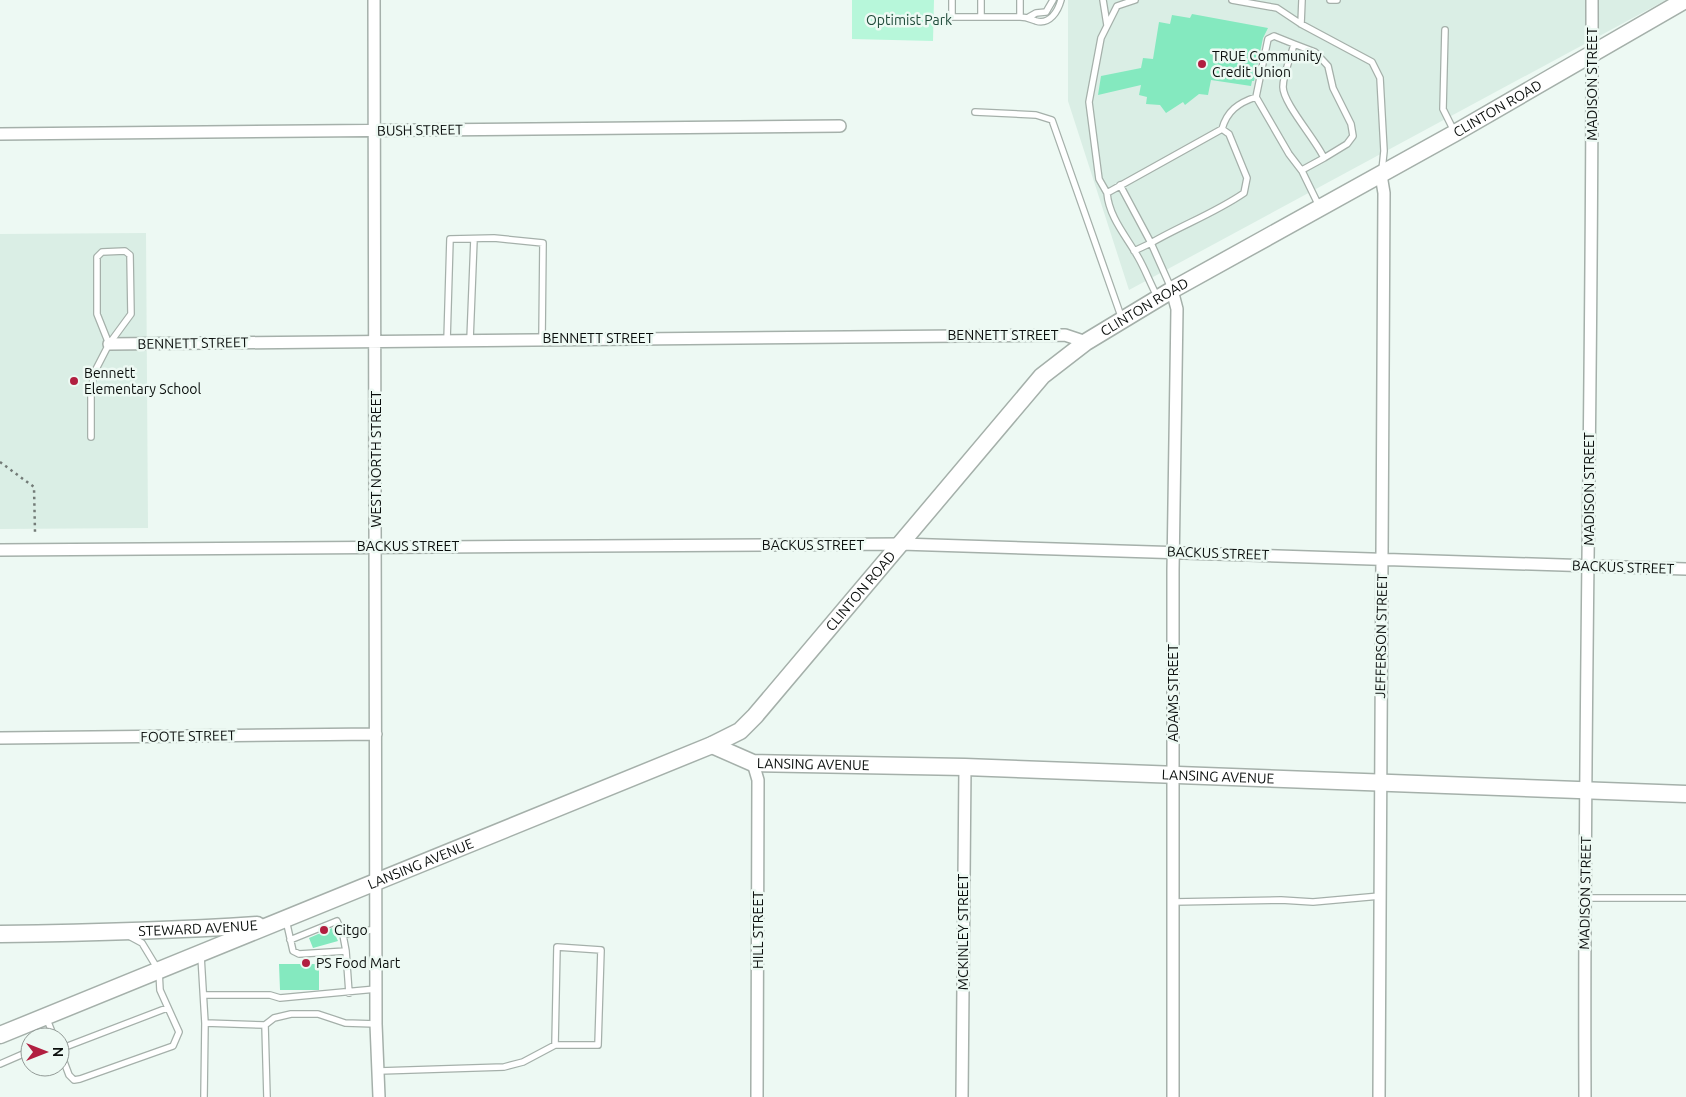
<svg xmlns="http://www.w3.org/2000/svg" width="1686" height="1097" font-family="Ubuntu,sans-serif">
	<rect width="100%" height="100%" fill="#edf9f3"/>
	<path fill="#daeee5" d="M1068 0H1666L1129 290 1068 101Z
		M146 233 148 528 0 529V234Z"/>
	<path fill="#b7f7da" d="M852 0H934L933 41 852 39Z"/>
	<path fill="#84e9bf" d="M1192 14 1268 28 1263 38 1254 81H1252L1251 86 1211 80 1208 95 1199 94 1185 105 1183 102 1166 113 1160 105 1146 104 1147 97 1139 95 1141 85 1098 95 1101 76 1141 68 1143 58 1153 59 1159 22 1170 24 1172 15 1190 18Z
		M332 928 338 941 313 948 309 938Z
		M279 964H319V990H280Z"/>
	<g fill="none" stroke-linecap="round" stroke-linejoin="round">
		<defs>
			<path id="lane" d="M952 0V17H1020V0
				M981 0V17
				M1103 0 1107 25
				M1232 0 1277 8 1301 24 1372 62 1380 78 1384 151 1382 170
				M1330 0H1337
				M1020 17C1027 17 1030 19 1036 21 1050 25 1058 11 1061 0
				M1029 17 1036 13 1046 12 1053 0
				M1301 24 1302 0
				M1445 30 1443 109 1454 131
				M1256 97 1268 39 1274 36 1294 44
				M975 112 1036 115 1052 120 1122 319
				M1222 129C1227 111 1238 103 1256 97L1289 154 1302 171 1320 208
				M1302 170 1324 158C1316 140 1283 103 1283 87 1283 74 1291 57 1294 44L1315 52 1328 66 1333 88 1351 124 1353 136 1347 144 1324 158
				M1120 185 1151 243 1134 251
				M1107 193 1099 179 1089 102 1101 38 1117 6 1135 0
				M1157 296C1150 283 1145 269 1138 257 1126 236 1109 217 1107 193L1222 129 1229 134 1247 178 1244 193C1215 213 1182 225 1151 243L1171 288
				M470 340 474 239
				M447 341 450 239 494 238 543 243 542 339
				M91 437V392L94 373 109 344 131 314 130 255 125 251 102 252 97 257V314L109 344
				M1584 898H1686
				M1173 902 1281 900 1313 902 1380 896
				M286 920 293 951 299 954 346 951 343 935 337 921 290 940
				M343 935 376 929
				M346 951 349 993
				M201 956 205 1023 265 1025
				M205 995H270L280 998 376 989
				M46 1017 54 1037
				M60 1049 167 1008
				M60 1051 69 1075 74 1080 80 1079 173 1046 179 1032 160 990 159 971 142 943 129 936
				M0 1064 30 1051
				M379 1071 504 1067 523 1062 555 1045H598L601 950 557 947 555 1045
				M204 1097 205 1023
				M267 1097 265 1025 274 1018 291 1014H318L345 1023 376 1024"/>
			<path id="street" d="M374 0 376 1024 379 1097
				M0 134 840 126
				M1172 290 1177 309 1173 570V1097
				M109 344 1065 335 1086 342
				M0 550 901 544 1686 569
				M0 738 376 734
				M753 763 758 780 757 1097
				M962 1097 965 767
				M1379 1097 1384 193 1381 175
				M1585 1097C1583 731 1593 366 1592 0"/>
			<g id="secondary">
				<path id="s1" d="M712 745 753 763 965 767 1686 794"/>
				<path id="s2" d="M0 934C86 933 171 931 257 925"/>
				<path id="s3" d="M0 1035 712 745 740 731 755 716 1042 376 1086 342 1172 290 1455 133 1685 0"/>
			</g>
		</defs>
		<use href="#lane" stroke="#a5b0aa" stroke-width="8"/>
		<use href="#street" stroke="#a5b0aa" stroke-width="14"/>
		<use href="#secondary" stroke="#a5b0aa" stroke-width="19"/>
		<path stroke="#737b77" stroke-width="2.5" stroke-dasharray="2.5 4" stroke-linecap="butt" d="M0 462 34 487 35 532"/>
		<use href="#lane" stroke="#fff" stroke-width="5.5"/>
		<use href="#street" stroke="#fff" stroke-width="11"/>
		<use href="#secondary" stroke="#fff" stroke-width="16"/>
	</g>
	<g fill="#b11f40" stroke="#edf9f3" stroke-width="2">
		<circle cx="1202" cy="64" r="5"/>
		<circle cx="74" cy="381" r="5"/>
		<circle cx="324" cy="930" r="5"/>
		<circle cx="306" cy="963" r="5"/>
	</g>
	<g text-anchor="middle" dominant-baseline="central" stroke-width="5" stroke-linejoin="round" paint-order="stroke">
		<g font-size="14" fill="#214c3b" stroke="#edf9f3">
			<text x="909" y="20">Optimist Park</text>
		</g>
		<g font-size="14" fill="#0b0f0d" stroke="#edf9f3" text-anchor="start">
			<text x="1212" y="56">TRUE Community<tspan x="1212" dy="16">Credit Union</tspan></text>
			<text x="84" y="373">Bennett<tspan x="84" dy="16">Elementary School</tspan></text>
			<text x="334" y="930">Citgo</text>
			<text x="316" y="963">PS Food Mart</text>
		</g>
		<g font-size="14" fill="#0b0f0d" stroke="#edf9f3">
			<text transform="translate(1592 84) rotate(-90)">MADISON STREET</text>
			<text stroke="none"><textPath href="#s3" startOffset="1795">CLINTON ROAD</textPath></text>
			<text transform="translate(420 130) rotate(-1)">BUSH STREET</text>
			<text stroke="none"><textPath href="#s3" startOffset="1390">CLINTON ROAD</textPath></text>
			<text x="1003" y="335">BENNETT STREET</text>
			<text x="598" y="338">BENNETT STREET</text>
			<text transform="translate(193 343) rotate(-1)">BENNETT STREET</text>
			<text transform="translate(376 459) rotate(-90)">WEST NORTH STREET</text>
			<text transform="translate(1589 489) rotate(-90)">MADISON STREET</text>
			<text x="813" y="545">BACKUS STREET</text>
			<text x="408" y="546">BACKUS STREET</text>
			<text transform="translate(1218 553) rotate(2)">BACKUS STREET</text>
			<text transform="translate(1623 567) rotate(2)">BACKUS STREET</text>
			<text stroke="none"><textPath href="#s3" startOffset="985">CLINTON ROAD</textPath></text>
			<text transform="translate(1381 636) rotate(-89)">JEFFERSON STREET</text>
			<text transform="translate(1173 693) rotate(-90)">ADAMS STREET</text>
			<text transform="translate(188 736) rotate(-1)">FOOTE STREET</text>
			<text stroke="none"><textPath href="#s1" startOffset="105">LANSING AVENUE</textPath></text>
			<text stroke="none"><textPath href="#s1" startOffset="510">LANSING AVENUE</textPath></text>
			<text stroke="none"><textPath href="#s3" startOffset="454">LANSING AVENUE</textPath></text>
			<text transform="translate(1585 893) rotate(-89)">MADISON STREET</text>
			<text stroke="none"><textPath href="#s2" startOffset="198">STEWARD AVENUE</textPath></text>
			<text transform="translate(758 930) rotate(-90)">HILL STREET</text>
			<text transform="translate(963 932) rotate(-90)">MCKINLEY STREET</text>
		</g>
	</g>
	<g transform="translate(45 1052) rotate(90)"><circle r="24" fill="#edf9f3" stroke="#939b97"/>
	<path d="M0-4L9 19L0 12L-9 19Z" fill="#b11f40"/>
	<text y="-8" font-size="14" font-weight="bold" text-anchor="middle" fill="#0b0f0d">N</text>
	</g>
</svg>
